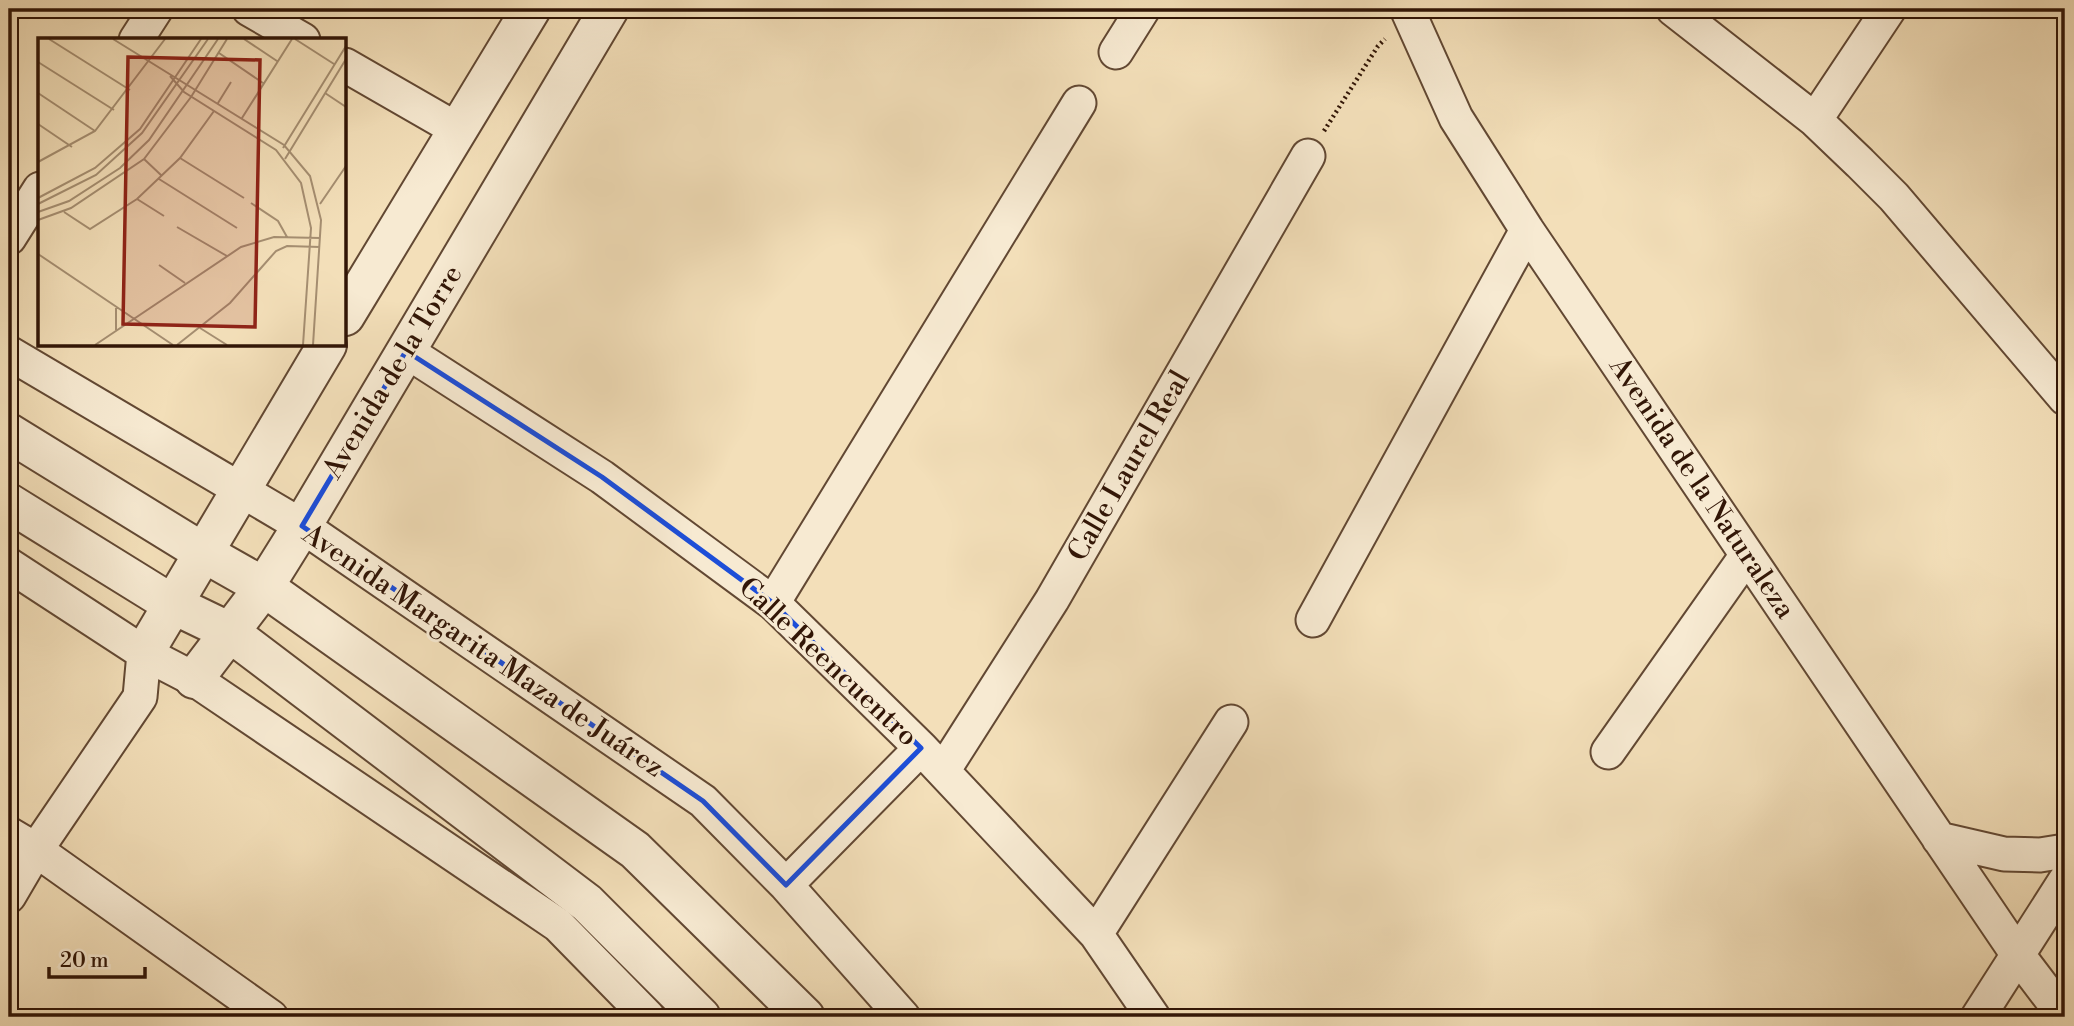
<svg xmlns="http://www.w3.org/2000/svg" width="2074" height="1026" font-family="'Libre Bodoni',serif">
	<rect width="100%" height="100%" fill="#f3dfb9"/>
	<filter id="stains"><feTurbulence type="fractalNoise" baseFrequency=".00286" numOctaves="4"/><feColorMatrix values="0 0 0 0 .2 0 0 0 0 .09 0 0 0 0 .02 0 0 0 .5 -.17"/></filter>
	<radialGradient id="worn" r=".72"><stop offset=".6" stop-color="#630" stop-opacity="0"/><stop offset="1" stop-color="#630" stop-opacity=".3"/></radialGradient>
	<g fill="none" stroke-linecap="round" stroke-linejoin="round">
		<defs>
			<path id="minor" d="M249 9 303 40
				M1407 9 1456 118 1527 230 2018 955 2065 1017
				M1673 9 1815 120 1860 163 1894 197 2065 398
				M136 40 156 9
				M1116 52 1143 9
				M345 65 458 130
				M1815 120 1889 9
				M9 238 40 189
				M406 351 602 477 773 603 921 748 1096 934 1153 1017
				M9 353 302 526 703 801 786 885 903 1017
				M9 565 144 653 194 679 558 925 648 1017
				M773 603 1079 103
				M1313 620 1527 230
				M1608 752 1747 555
				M943 771 1052 600 1308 156
				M9 834 36 850 271 1017
				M1939 839 2004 854 2040 855 2065 851
				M786 885 921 748
				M9 896 36 850 140 697 144 653
				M1096 934 1231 722
				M1978 1017 2065 881"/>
			<path id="tertiary" d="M345 316 531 9
				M9 433 204 553 264 587 635 850 805 1017
				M9 503 172 604 228 631 587 903 701 1017
				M144 653 327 345
				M194 679 264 587 302 526 609 9"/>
		</defs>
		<use href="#minor" stroke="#624833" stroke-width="37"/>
		<use href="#tertiary" stroke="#624833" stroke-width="42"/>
		<path stroke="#311506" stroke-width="4.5" stroke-dasharray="2 3.5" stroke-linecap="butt" d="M1324 131 1378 46 1385 39"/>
		<use href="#minor" stroke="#f7ead2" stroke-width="33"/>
		<use href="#tertiary" stroke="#f7ead2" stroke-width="38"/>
	</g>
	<path fill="none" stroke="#1d4ed8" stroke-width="5" stroke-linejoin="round" d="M406 351 602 477 773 603 921 748 786 885 703 801 302 526Z"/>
	<g text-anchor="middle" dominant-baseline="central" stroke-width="6" stroke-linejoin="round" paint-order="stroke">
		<g font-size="28" fill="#311506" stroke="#f7ead2">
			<text transform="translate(393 372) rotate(-59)">Avenida de la Torre</text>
			<text transform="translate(1129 466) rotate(-60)">Calle Laurel Real</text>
			<text transform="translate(1702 488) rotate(56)">Avenida de la Naturaleza</text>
			<text transform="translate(483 651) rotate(34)">Avenida Margarita Maza de Juárez</text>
			<text transform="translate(828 662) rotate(43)">Calle Reencuentro</text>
		</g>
	</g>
	<g transform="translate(38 38)">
		<rect width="308" height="308" fill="#f3dfb9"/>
		<path fill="none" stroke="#a58e71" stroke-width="2" d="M11 1 92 52M75 1 246 107 272 138 283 182 275 307M206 1 239 23M257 1 296 26M181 15 225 45M0 24 76 72M132 38 146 54 238 112 263 145 273 190 265 307M0 55 57 93M287 55 308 69M180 65 193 44M204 80 254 1M0 86 34 109M245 110 308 8M142 120 206 160M106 121 124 138M247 121 308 21M0 124 57 93 127 1M121 141 199 190M0 160 57 130 102 91 163 1M99 161 126 178M213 165 240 183 249 199M0 166 58 137 104 95 170 1M282 166 308 128M0 174 31 163 82 130 111 102 180 1M26 174 52 191 99 161 142 120 176 73M0 182 33 170 106 121 153 59 189 1M139 189 189 218M0 216 135 307M121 227 147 245M162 290 189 307M78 292V268M57 307 203 209 236 199 282 200M139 307 192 265 238 213 249 208 282 209"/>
		<path fill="#8f2418" fill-opacity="0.15" stroke="#8f2418" stroke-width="3.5" d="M90 19 222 22 217 289 85 286Z"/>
		<rect width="308" height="308" fill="none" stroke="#311506" stroke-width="3.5"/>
	</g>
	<rect width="2074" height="1026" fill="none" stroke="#f3dfb9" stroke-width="35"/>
	<rect x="10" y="10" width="2053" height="1005" fill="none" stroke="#311506" stroke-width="3.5"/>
	<rect x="18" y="18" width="2039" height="991" fill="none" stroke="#311506" stroke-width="2"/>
	<path d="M49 967v10h96v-10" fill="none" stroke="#311506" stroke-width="3.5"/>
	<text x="60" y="967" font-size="21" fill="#311506" stroke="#f7ead2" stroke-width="5" paint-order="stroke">20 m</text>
	<rect width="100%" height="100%" filter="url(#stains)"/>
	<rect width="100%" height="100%" fill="url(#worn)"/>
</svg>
